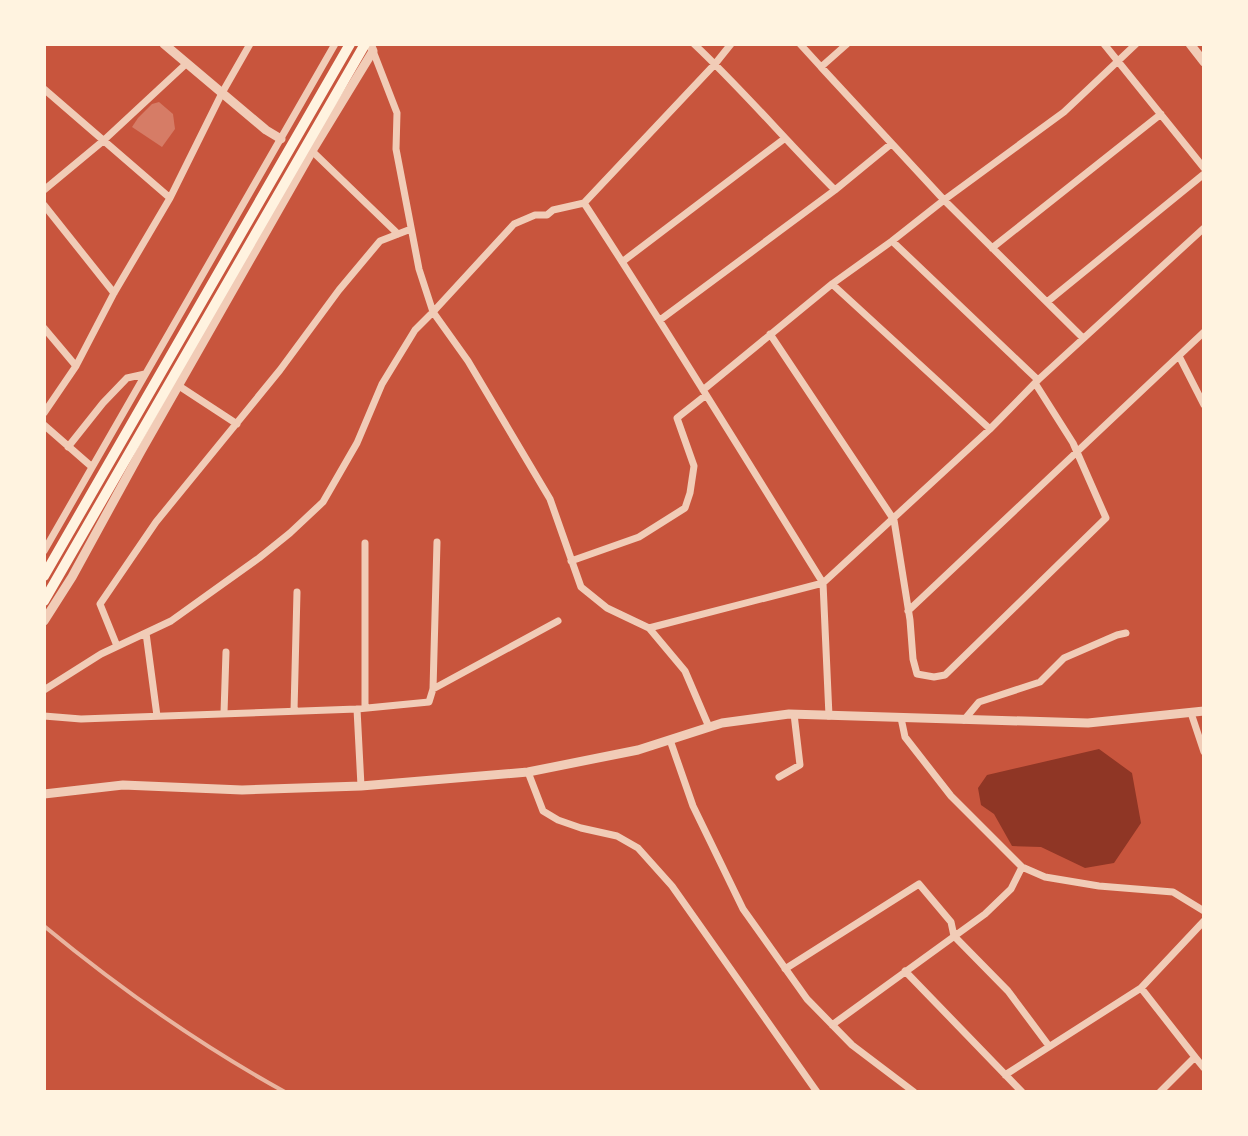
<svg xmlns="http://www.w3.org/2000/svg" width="1248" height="1136" font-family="Signika,sans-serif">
	<rect width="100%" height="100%" fill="#c8553d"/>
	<path fill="#8f3625" d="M1099 749 1132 773 1141 823 1114 863 1085 868 1041 847 1012 846 994 814 981 805 978 788 987 775Z"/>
	<path fill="#d67c66" d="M159 102 173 114 175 129 162 147 132 127 138 118 152 104Z"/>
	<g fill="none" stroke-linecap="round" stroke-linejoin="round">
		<path stroke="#f1ccb7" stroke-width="7" d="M800 44 821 67
			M847 44 821 67 944 200 1064 112 1136 44
			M1104 44 1204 168
			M44 89 170 198 114 293 76 366 44 413
			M312 151 398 234
			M44 190 103 141 187 63
			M835 190 891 144
			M170 198 222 93 250 44
			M584 203 553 210 547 215H535L514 224 433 312 468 361 550 499 581 587 607 608 649 628
			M44 205 114 293
			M892 241 944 200 1083 338
			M992 248 1161 114
			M622 262 784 139
			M832 284 892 241 1038 380
			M1047 302 1204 174
			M660 320 835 190C787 142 743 90 694 44
			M44 328 76 366
			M770 334 894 520 910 620 913 659 917 674 934 677 945 675 1106 518 1073 443 1035 383
			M1179 356 1204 405
			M179 386 237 424
			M703 390 832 284 990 429 823 583C744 456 666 328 584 203L715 64 731 44
			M44 425 92 467
			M990 429 1038 380 1204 228
			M68 447 103 403 127 378 145 374
			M44 551 335 44
			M571 561 639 537 685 508 690 493 694 466 677 418 706 395
			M908 611 1204 332
			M146 633 157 716
			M117 646 100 604 156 522 280 370 339 290 380 241 411 229
			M433 689 558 621
			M44 690 101 654 171 621 259 558 290 533 323 502 357 443 382 384 415 330 433 312 419 269 396 149 397 113 373 51
			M365 708V543
			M357 709 429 702 433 689 437 542
			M294 711 297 592
			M224 713 226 652
			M1191 713 1204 752
			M44 716 81 719 357 709 361 786
			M964 720 979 702 1040 682 1064 658 1117 635 1126 633
			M709 727 685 671 649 628 823 583 829 716
			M670 740 693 806 743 909 807 999 852 1045 914 1092
			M528 772 543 811 558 820 581 828 617 836 638 848 672 886 817 1092
			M779 777 800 765 794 714
			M1022 867 1045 877 1099 886 1173 892 1204 911
			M785 969 919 884 951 922 954 936 1008 991 1049 1046
			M905 971 1022 1092
			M1141 988 1204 921
			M832 1025 985 914 1011 889 1022 867 951 796 905 737 901 718
			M1195 1057 1204 1068
			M1005 1075 1141 988 1195 1057 1160 1092"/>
		<path stroke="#f1ccb7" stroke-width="9" d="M164 44 266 130 281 139
			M1190 44 1204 62
			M44 621 72 577 141 451 312 151 373 51 370 44
			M44 794 123 785 242 790 361 786 528 772 638 750 722 723 789 714 1088 723 1204 711"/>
		<path stroke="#fff3e0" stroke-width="10" d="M44 576 350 44
			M44 601 365 44"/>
		<path stroke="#e9b49f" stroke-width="4" d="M44 926C119 988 200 1045 285 1092"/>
	</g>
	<rect width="1248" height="1136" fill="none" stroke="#fff3e0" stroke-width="92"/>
</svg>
